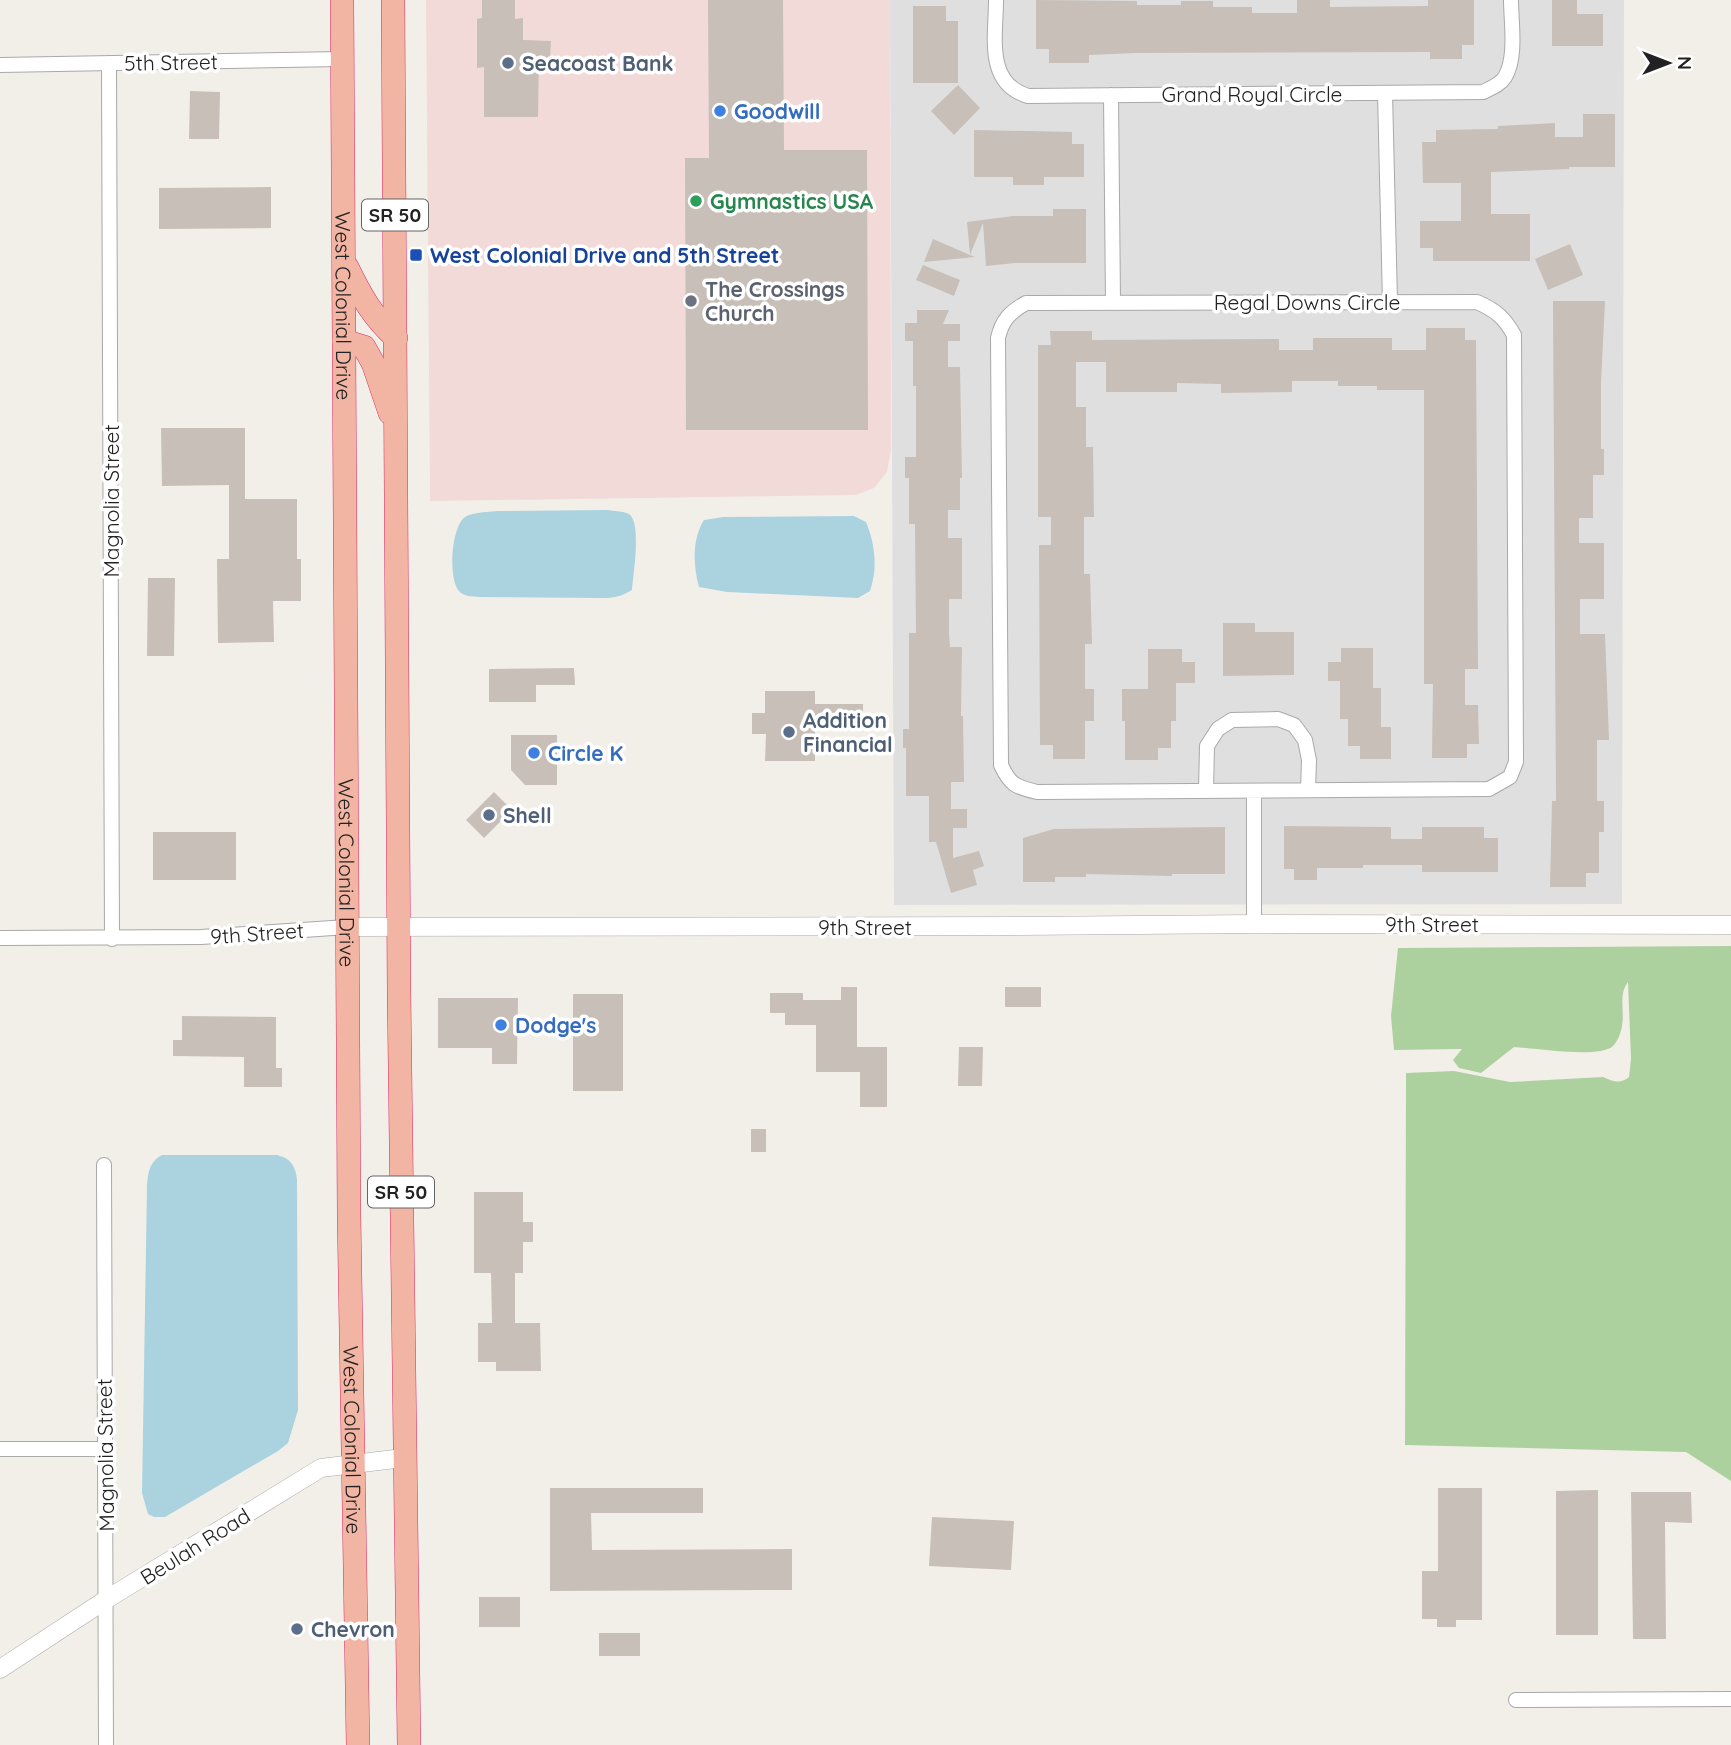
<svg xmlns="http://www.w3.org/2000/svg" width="1731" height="1745" font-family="Quicksand,sans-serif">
	<rect width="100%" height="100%" fill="#f2efe9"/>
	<path fill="#e0dfdf" d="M890 0H1624L1622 904 894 905Z"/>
	<path fill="#f2dad9" d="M426 0H890L891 450 887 472 874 488 856 495 430 501Z"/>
	<path fill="#add19e" d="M1731 946V1481L1686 1452 1405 1445 1406 1073 1454 1071 1510 1082 1603 1077C1613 1081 1619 1085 1629 1077L1631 1059 1628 982C1618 995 1625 1011 1622 1026 1621 1032 1618 1041 1613 1046 1599 1059 1535 1048 1514 1047L1481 1073 1459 1068 1453 1060 1462 1049 1394 1050 1391 1016 1398 948Z"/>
	<path fill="#aad3df" d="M607 510C613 511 623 511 629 514 642 523 633 575 632 590 622 596 615 598 604 598L480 597C472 596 464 597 459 591 448 579 451 527 465 517 474 512 488 512 498 511Z
		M854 516 866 522C875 544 878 568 870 591L858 598 727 592 699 587C693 566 692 539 704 520L723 517Z
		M162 1155H277C291 1158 296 1167 297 1180L298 1410 288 1443 278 1451 165 1517H154L148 1514 142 1493 147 1186C148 1173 149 1162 162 1155Z"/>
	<path fill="#c7bfb8" d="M482 0H515V19L523 18V40L551 41 550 58H539L538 117H484V67L477 68V19L482 18Z
		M708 0H783L784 150H867L868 430H686L685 158H709Z
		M1036 0 1137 1V5H1181V1H1213V7H1252V13H1297V0H1330V7L1428 6V0H1474V45H1462V59H1430V52L1137 53 1089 55V63H1049V49H1036Z
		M1552 0H1577V14H1603V46H1552Z
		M913 6H946V21H958V83H913Z
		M958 85 980 108 954 135 931 111Z
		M190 91 220 92 219 139H189Z
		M1583 114H1615V167H1569V169L1491 172V214H1530V261H1433V248H1420V221H1461V183H1423L1422 142H1436V130L1498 129V126L1555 123V137H1583Z
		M974 130 1072 132V144H1084V177H1044V185H1013V177H974Z
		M271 187V228L159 229V188Z
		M1053 209H1086V263H1015L986 266 983 223 970 255 975 257 924 262 933 239 970 255 967 222 1013 216H1053Z
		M1570 244 1583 275 1548 290 1535 259Z
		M923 265 960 280 954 296 916 280Z
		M1553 301H1605L1601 383V449H1604V475H1593V518H1579V543H1604V599H1580V634H1605L1609 740H1597V801H1604V832H1599V873H1586V887H1550L1552 801H1556Z
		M917 310H949L943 324H960V341H948V367H960L962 478H960V510H948V538H962V599H949V633L950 647H962L961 716H963L964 782H951V809H967V828H953V858L979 851 984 866 973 870 977 885 951 893 936 842H929V796H906V748H903V729H909V633H916L915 524H909V478H905V457H916V386H913V341H905V323H917Z
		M1426 328H1465V340H1476L1478 669H1465V705H1478L1479 744H1467V758H1432L1433 684H1424V390H1377V386H1338V381H1292V392L1221 393V384L1177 383V392H1106V362H1076V407H1086V447H1093L1094 517H1084V574H1090L1092 644H1085V689H1094V721H1085V759H1053V745H1040L1039 545H1051V517H1038V345H1051L1050 331H1092V340L1279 339V350H1313V338H1392V350H1426Z
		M161 428H245V499H297V559H301V601H273L274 642 218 643 217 559H229V485L162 486Z
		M148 578H175L174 656H147Z
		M1223 623H1255V632H1294V675L1223 676Z
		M1341 648H1373V688H1381V727H1391V759H1360V746H1348V719H1340V681H1328V662H1341Z
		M1148 649H1182V662H1195V683H1176V721H1171V748H1158V760H1125V721H1122V689H1148Z
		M574 668 575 685H536V702H489V669Z
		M765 691H815V704H863V729L815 728V761H765L766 734H752V713H765Z
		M511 735H557V785H525L511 770Z
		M494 792 512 810 484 838 466 820Z
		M1284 826 1391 827V839H1422V827H1484V838H1498V872H1422V865H1363V868H1317V880H1294V869H1284Z
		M1225 827V874H1172V876L1086 874V877H1055V882H1023V838L1054 829Z
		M153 832H236V880H153Z
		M841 987H857V1047H887V1107H860V1072H816V1025H785V1013H770V993H803V1000H841Z
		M1005 987H1041V1007H1005Z
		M573 994H623V1091H573Z
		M438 998H518L517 1064H492V1048H438Z
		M182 1016 276 1017V1068H282V1087H244V1057L173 1056V1040H182Z
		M959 1047H983L982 1086H958Z
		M751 1129H766V1152H751Z
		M474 1192H523V1222H533V1242H523V1273H515V1323H540L541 1371H496V1362H478V1323H492L491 1273H474Z
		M550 1488H703V1513H591L592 1550 792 1549V1590L550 1591Z
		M1438 1488H1482V1620H1456V1627H1437V1619H1422V1571H1438Z
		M1598 1490V1635H1556V1491Z
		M1631 1492H1691L1692 1523 1665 1522 1666 1639H1633Z
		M932 1517 1014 1521 1011 1570 929 1566Z
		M479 1597H520V1627H479Z
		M599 1633H640V1656H599Z"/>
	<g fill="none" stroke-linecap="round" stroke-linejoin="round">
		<defs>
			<path id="minor" d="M996 0C996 36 985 83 1028 96L1483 92C1491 88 1500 85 1505 77 1517 57 1511 22 1511 0
				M109 63 112 939
				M0 65 342 59
				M1385 93 1390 302
				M1111 95 1113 303
				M1477 302C1495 310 1504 317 1514 335L1516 762 1510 777 1489 789 1037 792C1016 787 1010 785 1001 765L998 338C1002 320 1010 312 1026 303Z
				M1206 791 1207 746 1218 729 1232 720 1278 719 1294 725 1305 740 1309 760 1308 790
				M1254 924V791
				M0 938 201 937 347 927
				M104 1165 106 1745
				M0 1449H105
				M1516 1700 1731 1699"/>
			<path id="tertiary" d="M347 927 1019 926 1254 924 1731 925
				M0 1669 107 1599 321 1468 403 1458"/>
			<g id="trunk">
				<path id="s1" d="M342 0 349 1214 358 1745"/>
				<path d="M393 0 399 992 409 1745"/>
				<path d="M347 267C361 296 372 316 396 338"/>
				<path d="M344 341 364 347 373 363 390 413"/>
			</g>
		</defs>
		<use href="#minor" stroke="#a9a9a9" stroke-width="16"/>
		<use href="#tertiary" stroke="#a9a9a9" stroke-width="19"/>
		<use href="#trunk" stroke="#dc2a67" stroke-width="24"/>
		<use href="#minor" stroke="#fff" stroke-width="14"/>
		<use href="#tertiary" stroke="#fff" stroke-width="18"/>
		<use href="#trunk" stroke="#f2b4a3" stroke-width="23"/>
	</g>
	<g fill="#5c6f8a" stroke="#fff" stroke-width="2.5">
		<circle cx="508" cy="63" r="7"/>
		<circle cx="789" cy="732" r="7"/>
		<circle cx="489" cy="815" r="7"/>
		<circle cx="297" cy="1629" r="7"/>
	</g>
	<g fill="#3f7fe0" stroke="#fff" stroke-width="2.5">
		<circle cx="720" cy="111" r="7"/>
		<circle cx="534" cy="753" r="7"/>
		<circle cx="501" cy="1025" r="7"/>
	</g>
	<circle fill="#2e9e5b" stroke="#fff" stroke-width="2.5" cx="696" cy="201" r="7"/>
	<rect fill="#1a4fb4" stroke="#fff" stroke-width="2.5" x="409" y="248" width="14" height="14" rx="3.5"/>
	<circle fill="#6b7280" stroke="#fff" stroke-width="2.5" cx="691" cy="301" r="7"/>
	<g text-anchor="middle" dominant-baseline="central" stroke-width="7" stroke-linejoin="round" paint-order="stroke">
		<g fill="#fff" stroke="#646464" stroke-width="2">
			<rect x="362" y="199.5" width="66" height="31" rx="5"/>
			<rect x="368" y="1176.5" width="66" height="31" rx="5"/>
		</g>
		<g font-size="19" font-weight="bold" fill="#222">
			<text x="395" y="215">SR 50</text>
			<text x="401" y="1192">SR 50</text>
		</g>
		<g font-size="21" fill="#222" stroke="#fff">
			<text transform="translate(171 62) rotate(-1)">5th Street</text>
			<text x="1252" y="94">Grand Royal Circle</text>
			<text x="1307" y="302">Regal Downs Circle</text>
			<text stroke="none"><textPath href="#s1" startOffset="306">West Colonial Drive</textPath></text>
			<text transform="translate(111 501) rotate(-90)">Magnolia Street</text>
			<text stroke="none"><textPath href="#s1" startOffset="873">West Colonial Drive</textPath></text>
			<text x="1432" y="924">9th Street</text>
			<text x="865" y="927">9th Street</text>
			<text transform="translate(257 933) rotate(-4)">9th Street</text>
			<text stroke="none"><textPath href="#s1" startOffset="1440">West Colonial Drive</textPath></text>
			<text transform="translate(105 1455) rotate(-91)">Magnolia Street</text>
			<text transform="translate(195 1546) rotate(-32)">Beulah Road</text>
		</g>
		<g font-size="21" font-weight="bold" fill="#4e5e75" stroke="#fff" text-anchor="start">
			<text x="522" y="63">Seacoast Bank</text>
			<text x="803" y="720">Addition<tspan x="803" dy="24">Financial</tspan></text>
			<text x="503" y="815">Shell</text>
			<text x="311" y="1629">Chevron</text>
		</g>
		<g font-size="21" font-weight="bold" fill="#366cbe" stroke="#fff" text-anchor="start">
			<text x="734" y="111">Goodwill</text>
			<text x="548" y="753">Circle K</text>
			<text x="515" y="1025">Dodge's</text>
		</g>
		<g font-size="21" font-weight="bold" fill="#27864d" stroke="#fff" text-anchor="start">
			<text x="710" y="201">Gymnastics USA</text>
		</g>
		<g font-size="21" font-weight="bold" fill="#164399" stroke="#fff" text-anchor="start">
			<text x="430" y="255">West Colonial Drive and 5th Street</text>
		</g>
		<g font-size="21" font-weight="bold" fill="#5b616d" stroke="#fff" text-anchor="start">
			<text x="705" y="289">The Crossings<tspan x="705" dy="24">Church</tspan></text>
		</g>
	</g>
	<g transform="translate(1668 63) rotate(90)" stroke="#ffffff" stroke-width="5" paint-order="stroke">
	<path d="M0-5L12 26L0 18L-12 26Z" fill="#222222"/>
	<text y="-10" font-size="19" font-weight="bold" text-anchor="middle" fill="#222222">N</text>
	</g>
</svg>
